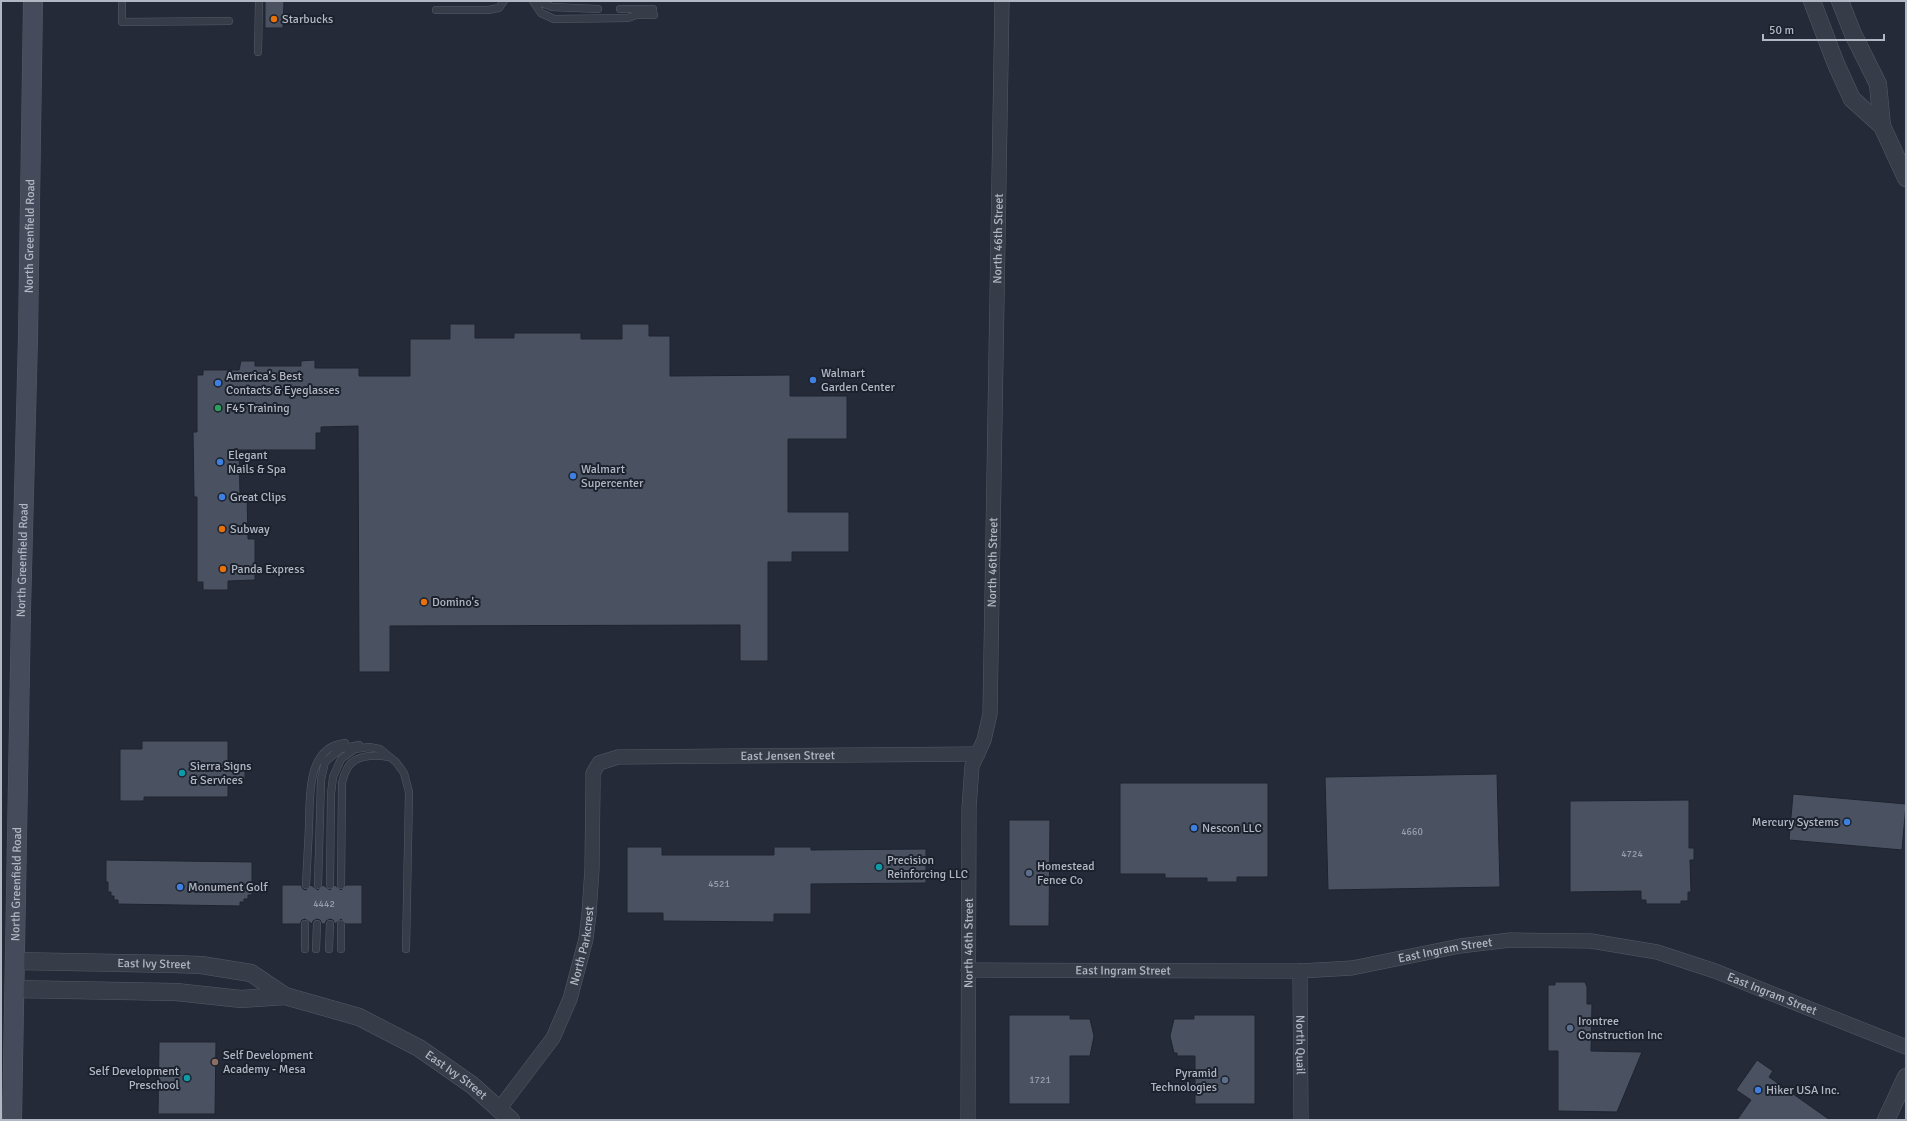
<svg xmlns="http://www.w3.org/2000/svg" width="1907" height="1121" font-family="Signika,sans-serif">
	<rect width="100%" height="100%" fill="#242a38"/>
	<path fill="#4a5161" stroke="#1e242f" d="M265 1H284L283 28H265Z
		M450 324H475V338H514V333H581V339H622V324H649V336H670V376L790 375V396H847V439H788V512H849V552H792V562H768V661H740V625L390 626V672H359L358 426 321 427V433H316V450H239L240 494H247L248 539H255V580L228 581V590H203V582H197V497H194L193 432H197V375H203V370H239L241 361H255V366H301V361L315 360V368H359V376H410V339H450Z
		M142 741H228V764H239V766H245V780H228V797H144V801H120V749H142Z
		M1497 774 1500 887 1328 890 1325 777Z
		M1120 783H1268V877H1237V882H1207V878H1165V874H1120Z
		M1793 794 1906 804 1902 850 1789 840Z
		M1689 800V848H1694V860H1690L1691 892H1688V901H1681V904H1646V900H1641V891L1570 892V801Z
		M1009 820H1050L1049 926H1009Z
		M627 847H662V855H774V847H811V850L926 849V883L811 884V914H774V922L663 921V913H627Z
		M106 860 252 862V895H248V899H244V902H240V906L118 904V900H114V896H111V892H108V882H106Z
		M282 885H301L303 889 306 890 311 885 318 890 323 885 330 890 335 885 341 890 346 885H362V924H346L341 919 335 924 333 920 330 919 326 921 325 924H322L320 920 317 919 313 921 312 924 305 919 302 920 300 924H282Z
		M1555 982H1585L1587 987V1004H1592L1591 1051 1642 1052 1617 1112 1558 1111V1051H1548V985H1555Z
		M1009 1015H1070V1019H1090L1094 1036 1090 1056H1070V1104H1009Z
		M1194 1015H1255V1104H1195V1056H1177V1053H1174L1170 1036 1174 1019H1194Z
		M159 1042H216L215 1114H158Z
		M1757 1060 1773 1071 1769 1077 1830 1120H1737L1751 1100 1736 1090Z"/>
	<g fill="none" stroke-linecap="round" stroke-linejoin="round">
		<defs>
			<path id="service" d="M122 1V22L229 21
				M533 1 541 13 554 19 628 18 636 15H654
				M537 1 552 7 598 9
				M620 9H653
				M436 10H488L499 8 504 1
				M258 52 259 1
				M306 885C307 866 308 846 309 827 310 798 306 747 345 743
				M318 885 321 780 325 762 340 749 359 745
				M330 885 331 794 333 777 341 759 355 749 369 747 380 749 396 762 404 773 409 792 406 949
				M341 885 342 783C343 778 345 772 348 767 357 754 376 755 389 757
				M305 924V949
				M341 924V949
				M316 949 317 924
				M329 949 330 924"/>
			<g id="minor">
				<path id="s1" d="M968 970 1300 971 1352 968 1460 946 1510 940 1591 941 1657 952 1715 971 1906 1047"/>
				<path id="s2" d="M1300 971 1301 1120"/>
				<path id="s3" d="M500 1108 553 1038 570 999 586 939 589 914 592 869 593 784V773L599 763 618 757 978 754"/>
				<path id="s4" d="M968 1120 969 808 972 766 984 740 990 714 1002 1"/>
			</g>
			<g id="tertiary">
				<path d="M1812 1 1836 64 1852 99 1882 126 1906 178"/>
				<path d="M1840 1 1853 34 1878 84 1882 126"/>
				<path id="s5" d="M15 961 173 964 201 965 251 973 285 996 359 1017 419 1048 472 1085 511 1120"/>
				<path d="M14 989 176 992 241 999 285 996"/>
				<path d="M1886 1120 1906 1077"/>
			</g>
			<g id="secondary">
				<path id="s6" d="M12 1120 21 610 28 337 33 1"/>
			</g>
		</defs>
		<use href="#service" stroke="#555a66" stroke-width="8"/>
		<use href="#minor" stroke="#555a66" stroke-width="15"/>
		<use href="#tertiary" stroke="#555a66" stroke-width="18"/>
		<use href="#secondary" stroke="#555a66" stroke-width="20"/>
		<use href="#service" stroke="#373d48" stroke-width="7"/>
		<use href="#minor" stroke="#373d48" stroke-width="14"/>
		<use href="#tertiary" stroke="#373d48" stroke-width="17"/>
		<use href="#secondary" stroke="#464b5b" stroke-width="19"/>
	</g>
	<g fill="#e8710a" stroke="#1c222d" stroke-width="1.5">
		<circle cx="274" cy="19" r="4"/>
		<circle cx="222" cy="529" r="4"/>
		<circle cx="223" cy="569" r="4"/>
		<circle cx="424" cy="602" r="4"/>
	</g>
	<g fill="#3f7fe0" stroke="#1c222d" stroke-width="1.5">
		<circle cx="813" cy="380" r="4"/>
		<circle cx="218" cy="383" r="4"/>
		<circle cx="220" cy="462" r="4"/>
		<circle cx="573" cy="476" r="4"/>
		<circle cx="222" cy="497" r="4"/>
		<circle cx="1847" cy="822" r="4"/>
		<circle cx="1194" cy="828" r="4"/>
		<circle cx="180" cy="887" r="4"/>
		<circle cx="1758" cy="1090" r="4"/>
	</g>
	<circle fill="#2e9e5b" stroke="#1c222d" stroke-width="1.5" cx="218" cy="408" r="4"/>
	<g fill="#0f9aa8" stroke="#1c222d" stroke-width="1.5">
		<circle cx="182" cy="773" r="4"/>
		<circle cx="879" cy="867" r="4"/>
		<circle cx="187" cy="1078" r="4"/>
	</g>
	<g fill="#5c6f8a" stroke="#1c222d" stroke-width="1.5">
		<circle cx="1029" cy="873" r="4"/>
		<circle cx="1570" cy="1028" r="4"/>
		<circle cx="1225" cy="1080" r="4"/>
	</g>
	<circle fill="#8d6e63" stroke="#1c222d" stroke-width="1.5" cx="215" cy="1062" r="4"/>
	<g text-anchor="middle" dominant-baseline="central" stroke-width="4" stroke-linejoin="round" paint-order="stroke">
		<g font-size="10" fill="#989eab">
			<text x="1412" y="832">4660</text>
			<text x="1632" y="854">4724</text>
			<text x="719" y="884">4521</text>
			<text x="324" y="904">4442</text>
			<text x="1040" y="1080">1721</text>
		</g>
		<g font-size="12" fill="#b2b7c4" stroke="#1c222d" text-anchor="start">
			<text x="282" y="19">Starbucks</text>
			<text x="821" y="373">Walmart<tspan x="821" dy="14">Garden Center</tspan></text>
			<text x="226" y="376">America's Best<tspan x="226" dy="14">Contacts &amp; Eyeglasses</tspan></text>
			<text x="226" y="408">F45 Training</text>
			<text x="228" y="455">Elegant<tspan x="228" dy="14">Nails &amp; Spa</tspan></text>
			<text x="581" y="469">Walmart<tspan x="581" dy="14">Supercenter</tspan></text>
			<text x="230" y="497">Great Clips</text>
			<text x="230" y="529">Subway</text>
			<text x="231" y="569">Panda Express</text>
			<text x="432" y="602">Domino's</text>
			<text x="190" y="766">Sierra Signs<tspan x="190" dy="14">&amp; Services</tspan></text>
			<text x="1839" y="822" text-anchor="end">Mercury Systems</text>
			<text x="1202" y="828">Nescon LLC</text>
			<text x="887" y="860">Precision<tspan x="887" dy="14">Reinforcing LLC</tspan></text>
			<text x="1037" y="866">Homestead<tspan x="1037" dy="14">Fence Co</tspan></text>
			<text x="188" y="887">Monument Golf</text>
			<text x="1578" y="1021">Irontree<tspan x="1578" dy="14">Construction Inc</tspan></text>
			<text x="223" y="1055">Self Development<tspan x="223" dy="14">Academy - Mesa</tspan></text>
			<text x="179" y="1071" text-anchor="end">Self Development<tspan x="179" dy="14">Preschool</tspan></text>
			<text x="1217" y="1073" text-anchor="end">Pyramid<tspan x="1217" dy="14">Technologies</tspan></text>
			<text x="1766" y="1090">Hiker USA Inc.</text>
		</g>
		<g font-size="12" fill="#b2b7c4" stroke="#1c222d">
			<text stroke="none"><textPath href="#s6" startOffset="884">North Greenfield Road</textPath></text>
			<text stroke="none"><textPath href="#s4" startOffset="885">North 46th Street</textPath></text>
			<text stroke="none"><textPath href="#s6" startOffset="560">North Greenfield Road</textPath></text>
			<text stroke="none"><textPath href="#s4" startOffset="561">North 46th Street</textPath></text>
			<text stroke="none"><textPath href="#s3" startOffset="560">East Jensen Street</textPath></text>
			<text stroke="none"><textPath href="#s6" startOffset="236">North Greenfield Road</textPath></text>
			<text stroke="none"><textPath href="#s4" startOffset="177">North 46th Street</textPath></text>
			<text stroke="none"><textPath href="#s3" startOffset="185">North Parkcrest</textPath></text>
			<text stroke="none"><textPath href="#s1" startOffset="479">East Ingram Street</textPath></text>
			<text stroke="none"><textPath href="#s5" startOffset="139">East Ivy Street</textPath></text>
			<text stroke="none"><textPath href="#s1" startOffset="155">East Ingram Street</textPath></text>
			<text stroke="none"><textPath href="#s1" startOffset="815">East Ingram Street</textPath></text>
			<text stroke="none"><textPath href="#s2" startOffset="74">North Quail</textPath></text>
			<text stroke="none"><textPath href="#s5" startOffset="468">East Ivy Street</textPath></text>
		</g>
	</g>
	<rect width="1907" height="1121" fill="none" stroke="#b2b7c4" stroke-width="4"/>
	<path d="M1763 34v6h121v-6" fill="none" stroke="#b2b7c4" stroke-width="2"/>
	<text x="1769" y="34" font-size="12" fill="#b2b7c4" stroke="#1c222d" stroke-width="3" paint-order="stroke">50 m</text>
</svg>
